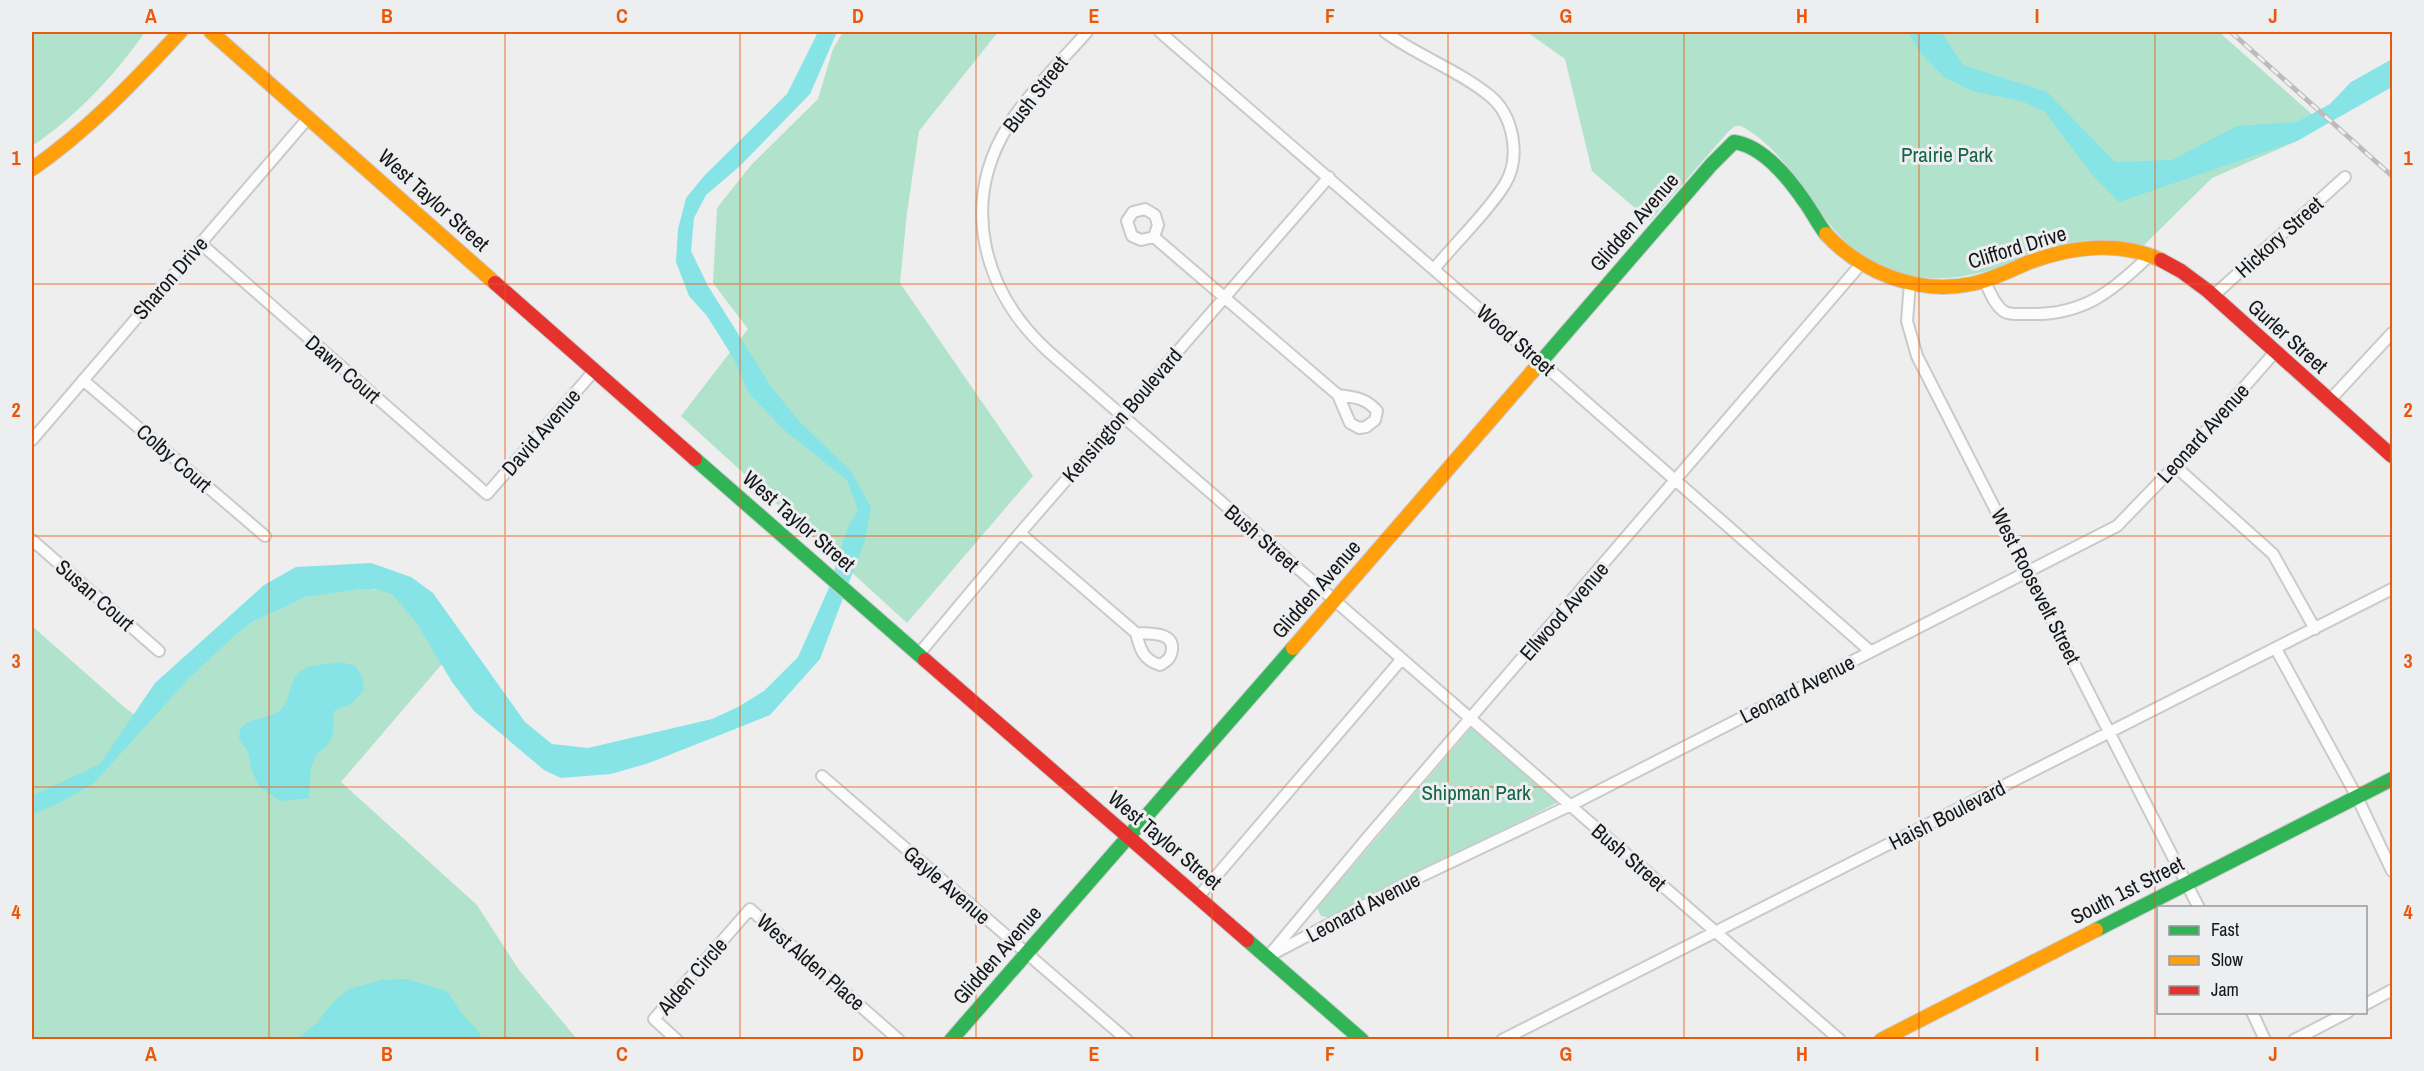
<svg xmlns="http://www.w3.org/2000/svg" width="2424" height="1071" font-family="'Archivo Narrow',sans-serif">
	<rect width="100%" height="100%" fill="#eeeeef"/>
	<path fill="#b0e2cc" d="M32 32H145C115 75 76 117 32 146Z
		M843 32H998L919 131 907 213 900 283 1033 476 907 623 681 416 748 329 713 283 717 208 751 165 818 99 833 49Z
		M1527 32H2219L2324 125 2297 141 2212 178 2143 246C2120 242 2099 238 2075 242 2062 245 2049 251 2036 255 1979 275 1931 292 1874 262 1815 231 1800 158 1741 126H1735L1729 131 1650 221 1592 171 1565 59Z
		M360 589C370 589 384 589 393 594 412 607 430 644 442 664L341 782 477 905 519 970 577 1039H32V626L123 706 146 724C192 675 239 616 306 597 323 592 342 591 360 589Z
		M1471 728 1558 802 1333 918 1321 916 1317 908Z"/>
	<path fill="#86e4e7" d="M818 32H837L810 94 740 166 706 195 694 218 691 251 708 286 772 388 800 422 851 471 871 508 865 540 820 659 770 715 649 763 611 774 561 778 544 770 474 711 452 682 416 622 392 594 375 589H360L305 597 254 621 234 636 189 678 94 783 57 804 32 814V796L100 764 155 683 264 585 296 567 371 563 411 577 433 593 525 722 552 744 588 748 712 719 738 707 764 691 798 657 828 590 847 529 858 510 847 480 783 429 748 392 734 359 707 316 689 296 676 262 678 229 686 198 704 176 787 94Z
		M1908 32H1941L1963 65 2047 92 2115 162 2172 160 2237 126 2297 122 2330 104 2351 82 2392 59V87L2297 141 2119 202 2094 177 2044 111 2021 101 1972 91 1944 77 1919 51Z
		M341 662 355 666 362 676 364 690 351 704 334 711 333 734 327 746 317 754 311 767 309 798 280 801 259 786 252 771 248 752 239 739 240 729C252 716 264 720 278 712 293 702 286 678 304 669 313 664 330 664 341 662Z
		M406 979 447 991 462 1014 479 1032 482 1039H297L317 1023 331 1004 349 989 381 980Z"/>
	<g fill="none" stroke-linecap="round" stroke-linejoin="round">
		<defs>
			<path id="street" d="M1087 32C1062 60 1027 95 1008 126 959 205 984 293 1049 352L1840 1040
				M1160 32 1552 372 1870 651
				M1385 32C1418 56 1458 70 1490 96 1514 116 1521 158 1505 184 1488 212 1455 243 1434 269
				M1154 237 1141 240 1132 236 1127 221 1133 212 1145 209 1155 215 1158 225 1154 237 1338 395 1350 423 1359 428 1366 427 1375 420 1377 411C1366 398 1354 397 1338 395
				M200 243 487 494 594 371
				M1984 281C1990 290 1994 306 2005 312 2011 315 2020 314 2028 314 2083 316 2113 291 2150 255
				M1910 283 1907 321 1917 356 2199 908
				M2213 296 2345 177
				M83 380 265 536
				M2329 401 2392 333
				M32 440 309 117
				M2175 466 2273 554 2315 629
				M1020 533 1136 633C1140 649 1143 660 1160 665 1167 661 1171 658 1172 650 1174 631 1148 634 1136 633
				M32 540 159 651
				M2276 649 2357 797 2392 871
				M918 655 1020 533 1329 177
				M822 776 1127 1040
				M1199 896 1401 660
				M1271 953 1368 837 1861 264
				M1267 957 1409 882 1571 805 2117 526 2175 466 2275 352
				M2366 1004 2392 990
				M2252 1012 2265 1040
				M677 1040 654 1019 750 909 899 1040
				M1502 1040 2392 589
				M2294 1040 2348 1012"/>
			<path id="fast" d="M1532 372 1711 165 1734 142C1763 146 1790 180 1805 202 1813 213 1818 224 1826 234
				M695 459 925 660
				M2096 930 2392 779
				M1247 940 1362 1040
				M951 1040 1293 648"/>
			<path id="slow" d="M211 32 495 283
				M32 169C88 130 134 82 180 32
				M1826 234C1862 273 1919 295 1971 284 1991 280 2009 271 2027 263 2069 247 2118 240 2161 260
				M1293 648 1532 372
				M1881 1040 2096 930"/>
			<path id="jam" d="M2161 260 2181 271 2208 291 2392 456
				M495 283 695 459
				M925 660 1247 940"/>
		</defs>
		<use href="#street" stroke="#cacacb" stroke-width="14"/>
		<use href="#fast" stroke="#cacacb" stroke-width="16"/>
		<use href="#slow" stroke="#cacacb" stroke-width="16"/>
		<use href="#jam" stroke="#cacacb" stroke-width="16"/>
		<use href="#street" stroke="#fcfcfd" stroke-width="10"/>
		<use href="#fast" stroke="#30b455" stroke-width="14"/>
		<use href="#slow" stroke="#ff9f0a" stroke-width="14"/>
		<use href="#jam" stroke="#e5322d" stroke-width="14"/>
		<defs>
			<path id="rail" d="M2231 32 2392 176"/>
		</defs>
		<use href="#rail" stroke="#bcbcbc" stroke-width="5"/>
		<use href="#rail" stroke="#edeef0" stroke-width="3" stroke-dasharray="9" stroke-linecap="butt"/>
	</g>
	<path fill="none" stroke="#e8590c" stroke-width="1.5" stroke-opacity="0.55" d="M269 32V1040M505 32V1040M740 32V1040M976 32V1040M1212 32V1040M1448 32V1040M1684 32V1040M1919 32V1040M2155 32V1040M32 284H2392M32 536H2392M32 787H2392"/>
	<g text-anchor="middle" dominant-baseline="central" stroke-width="6" stroke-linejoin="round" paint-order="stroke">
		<g font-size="21" fill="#161718" stroke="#edeef0">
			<text transform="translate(1035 94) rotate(-52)">Bush Street</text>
			<text transform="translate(434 200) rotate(42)">West Taylor Street</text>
			<text transform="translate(1634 222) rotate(-49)">Glidden Avenue</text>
			<text transform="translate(2279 237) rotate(-42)">Hickory Street</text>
			<text transform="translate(2017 247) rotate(-17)">Clifford Drive</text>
			<text transform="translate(170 278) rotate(-49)">Sharon Drive</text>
			<text transform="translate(2288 336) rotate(42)">Gurler Street</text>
			<text transform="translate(1516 340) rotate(41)">Wood Street</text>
			<text transform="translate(343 369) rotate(41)">Dawn Court</text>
			<text transform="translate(1122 415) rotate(-49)">Kensington Boulevard</text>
			<text transform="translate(541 432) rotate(-49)">David Avenue</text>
			<text transform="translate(2203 433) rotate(-48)">Leonard Avenue</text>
			<text transform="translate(174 458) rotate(41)">Colby Court</text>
			<text transform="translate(799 521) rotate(41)">West Taylor Street</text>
			<text transform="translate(1262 538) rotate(41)">Bush Street</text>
			<text transform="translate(2036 586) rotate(63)">West Roosevelt Street</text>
			<text transform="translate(1316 589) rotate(-49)">Glidden Avenue</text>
			<text transform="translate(95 595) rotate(41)">Susan Court</text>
			<text transform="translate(1564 611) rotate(-49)">Ellwood Avenue</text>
			<text transform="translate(1797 689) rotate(-27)">Leonard Avenue</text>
			<text transform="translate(1947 815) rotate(-27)">Haish Boulevard</text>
			<text transform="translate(1165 840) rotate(40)">West Taylor Street</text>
			<text transform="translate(1629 857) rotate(41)">Bush Street</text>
			<text transform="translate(947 885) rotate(41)">Gayle Avenue</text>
			<text transform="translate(2127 890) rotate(-27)">South 1st Street</text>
			<text transform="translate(1363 907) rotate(-28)">Leonard Avenue</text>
			<text transform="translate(997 955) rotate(-49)">Glidden Avenue</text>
			<text transform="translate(811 962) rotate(41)">West Alden Place</text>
			<text transform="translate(692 976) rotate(-49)">Alden Circle</text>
		</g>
		<g font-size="21" fill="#166448" stroke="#edeef0">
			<text x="1947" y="154">Prairie Park</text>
			<text x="1476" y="792">Shipman Park</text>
		</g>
	</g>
	<rect width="2424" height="1071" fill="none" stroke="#edeef0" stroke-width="66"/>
	<rect x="2157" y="906" width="210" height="108" fill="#edeef0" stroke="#97989a" stroke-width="1.5"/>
	<rect x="2169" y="926" width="30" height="9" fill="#30b455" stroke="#97989a" stroke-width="1.5"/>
	<text x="2211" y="936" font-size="18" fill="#161718">Fast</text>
	<rect x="2169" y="956" width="30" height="9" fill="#ff9f0a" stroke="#97989a" stroke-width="1.5"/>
	<text x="2211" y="966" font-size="18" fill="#161718">Slow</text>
	<rect x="2169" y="986" width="30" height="9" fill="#e5322d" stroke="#97989a" stroke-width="1.5"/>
	<text x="2211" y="996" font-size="18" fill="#161718">Jam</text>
	<rect x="33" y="33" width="2358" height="1005" fill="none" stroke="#e8590c" stroke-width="2"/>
	<g font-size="20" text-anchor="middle" font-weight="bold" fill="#e8590c">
		<text x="151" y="23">A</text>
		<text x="387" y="23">B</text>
		<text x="622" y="23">C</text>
		<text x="858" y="23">D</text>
		<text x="1094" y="23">E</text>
		<text x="1330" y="23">F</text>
		<text x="1566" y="23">G</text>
		<text x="1802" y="23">H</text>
		<text x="2037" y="23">I</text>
		<text x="2273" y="23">J</text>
		<text x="16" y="165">1</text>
		<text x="2408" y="165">1</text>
		<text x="16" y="417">2</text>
		<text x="2408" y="417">2</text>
		<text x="16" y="668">3</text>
		<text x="2408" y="668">3</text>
		<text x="16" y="919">4</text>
		<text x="2408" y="919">4</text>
		<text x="151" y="1061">A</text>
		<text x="387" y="1061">B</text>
		<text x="622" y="1061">C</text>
		<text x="858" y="1061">D</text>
		<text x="1094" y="1061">E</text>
		<text x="1330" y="1061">F</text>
		<text x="1566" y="1061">G</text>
		<text x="1802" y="1061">H</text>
		<text x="2037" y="1061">I</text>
		<text x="2273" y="1061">J</text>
	</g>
</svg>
